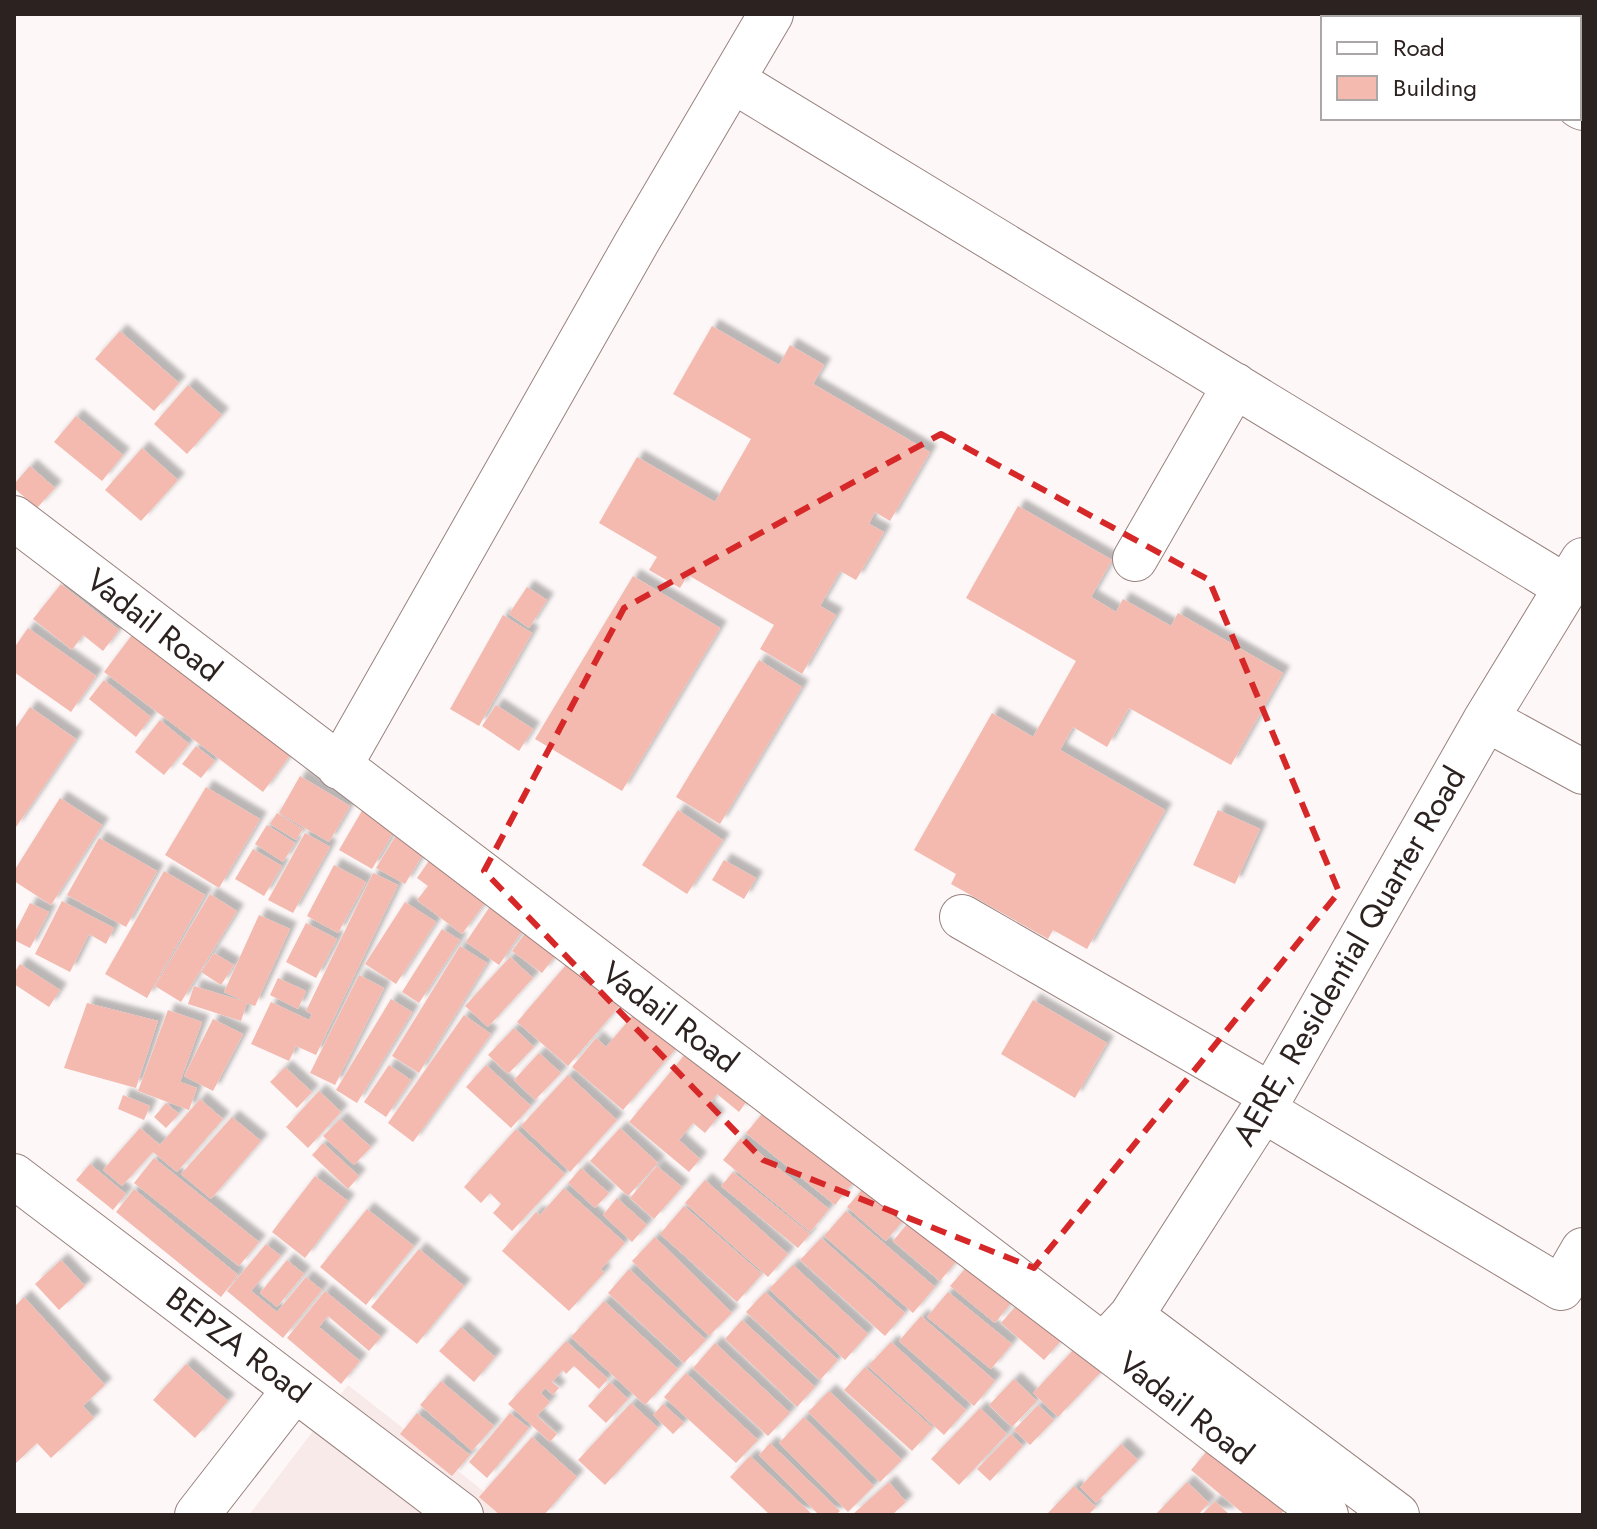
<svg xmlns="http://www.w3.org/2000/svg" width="1597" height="1529" font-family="Jost,sans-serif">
	<defs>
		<filter id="shadow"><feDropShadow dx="7" dy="-7" stdDeviation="2" flood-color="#0004"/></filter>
	</defs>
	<rect width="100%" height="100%" fill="#fdf8f7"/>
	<path fill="#f8eae8" d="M348 1385 514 1515H249Z"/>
	<path fill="#f4b9af" filter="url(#shadow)" d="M712 326 779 365 790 345 824 365 813 384 930 452 890 521 875 512 869 524 884 532 856 580 840 571 820 606 836 615 802 674 760 649 774 625 688 575 680 588 649 570 657 557 599 523 637 457 715 502 751 439 673 394Z
		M120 331 179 383 154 411 95 359Z
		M188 385 222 415 187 454 154 424Z
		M76 416 123 455 102 481 54 442Z
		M142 448 178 480 141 521 105 490Z
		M30 466 55 488 37 508 14 488V484Z
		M1018 506 1112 560 1091 597 1116 612 1123 599 1171 626 1178 613 1283 673 1231 765 1129 708 1107 747 1073 727 1060 750 1165 810 1087 949 1053 930 1048 939 951 884 956 874 914 850 992 713 1033 737 1076 661 966 598Z
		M633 576 720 628 622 791 535 739Z
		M61 584 119 630 103 651 83 635 72 650 33 619Z
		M527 587 547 600 529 628 509 614Z
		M503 615 532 633 479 726 450 709Z
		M28 628 96 676 71 712 14 672V648Z
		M132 635 291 754 263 792 104 672Z
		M759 660 802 687 720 824 676 797Z
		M104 680 151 717 136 737 89 699Z
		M496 705 533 729 519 751 482 726Z
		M30 707 76 739 14 830V730Z
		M160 720 189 744 164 775 135 752Z
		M196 746 215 761 201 778 182 764Z
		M300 776 350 806 329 842 279 813Z
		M206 787 260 819 219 888 165 855Z
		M60 798 102 825 51 905 14 881V871Z
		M363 809 396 828 372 869 339 850Z
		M678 810 723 840 687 894 642 865Z
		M1218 810 1260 829 1235 884 1193 865Z
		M277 813 303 829 296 840 270 824Z
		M267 825 295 843 283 862 255 844Z
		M398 832 426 849 405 884 376 868Z
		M305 833 330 847 293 913 268 900Z
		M99 838 157 871 126 927 67 895Z
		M253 849 282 866 264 896 235 879Z
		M431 858 487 900 462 934 417 900 428 886 417 878Z
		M724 860 756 878 744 899 712 880Z
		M334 865 366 882 338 933 307 916Z
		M164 871 205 895 147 998 105 974Z
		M373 873 398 885 316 1055 296 1046 289 1061 251 1044 271 1002 309 1020 312 1014 306 1011Z
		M210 894 237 911 181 1002 155 986Z
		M62 901 114 928 106 944 89 934 70 972 35 954Z
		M405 902 436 922 396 984 365 964Z
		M493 902 526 925 499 965 466 942Z
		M30 903 49 912 30 948 14 940V934Z
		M259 915 290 929 255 1006 247 1003 241 1021 188 1004 194 986 246 1002 224 992Z
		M306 923 337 939 316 978 286 962Z
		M529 928 559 951 542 973 512 951Z
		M442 929 460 940 419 1003 402 992Z
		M460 946 487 963 419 1073 392 1056Z
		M214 953 234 965 221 985 201 972Z
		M510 957 533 978 488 1027 465 1006Z
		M572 958 623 1002 568 1066 517 1022Z
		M20 964 60 990 49 1007 14 984V973Z
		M359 975 384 988 335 1085 310 1073Z
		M278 978 306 991 298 1009 270 995Z
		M391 999 412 1012 357 1103 336 1090Z
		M1033 1000 1107 1043 1075 1098 1001 1054Z
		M87 1003 158 1021 136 1088 64 1068Z
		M639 1008 680 1044 623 1110 572 1067 596 1038 606 1047Z
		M168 1010 202 1022 180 1082 197 1088 189 1110 138 1091Z
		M464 1015 491 1034 413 1142 388 1123Z
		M213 1019 243 1034 213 1091 184 1076Z
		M514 1028 534 1047 508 1074 488 1055Z
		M687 1052 747 1101 739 1112 717 1094 707 1107 718 1117 705 1133 693 1123 679 1140 700 1159 689 1172 629 1122Z
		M539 1053 561 1073 535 1100 514 1080Z
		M389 1065 411 1080 386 1117 364 1102Z
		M486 1065 531 1106 511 1128 466 1087Z
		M285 1067 312 1092 297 1108 270 1082Z
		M568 1075 617 1120 570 1172 521 1126Z
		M319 1091 341 1112 308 1148 286 1127Z
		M123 1095 150 1106 144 1120 118 1109Z
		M200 1099 223 1119 177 1172 153 1152 122 1186 103 1170 140 1128 160 1145Z
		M166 1103 179 1114 166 1128 154 1117Z
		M767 1108 855 1180 835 1205 746 1133Z
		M232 1117 261 1141 211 1199 181 1174Z
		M340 1119 371 1147 354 1165 323 1136Z
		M620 1128 658 1163 628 1196 590 1161Z
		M516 1129 565 1174 512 1231 493 1213 501 1204 490 1193 481 1203 464 1187Z
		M741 1138 829 1209 810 1232 723 1160Z
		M323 1143 359 1176 348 1189 312 1155Z
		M154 1158 259 1242 239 1266 134 1183Z
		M90 1164 126 1194 113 1210 76 1180Z
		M657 1166 682 1187 654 1219 630 1198Z
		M581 1168 609 1193 595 1208 568 1183Z
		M733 1172 810 1234 798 1248 721 1186Z
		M315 1176 348 1201 305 1258 272 1232Z
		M705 1180 788 1254 768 1277 685 1203Z
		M867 1184 906 1217 886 1241 847 1207Z
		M564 1188 625 1243 601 1269 604 1273 569 1311 502 1251 536 1212 540 1215Z
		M134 1189 238 1275 221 1297 116 1212Z
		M617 1198 647 1225 632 1242 603 1215Z
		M684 1206 762 1274 737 1302 660 1234Z
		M367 1209 414 1246 366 1305 320 1267Z
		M846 1211 935 1287 913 1313 824 1236Z
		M913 1217 960 1257 940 1281 893 1241Z
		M655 1237 732 1313 709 1336 632 1261Z
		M821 1238 905 1313 885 1336 800 1260Z
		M266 1244 281 1256 251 1291 277 1312 306 1277 322 1290 283 1338 227 1291Z
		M419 1249 464 1286 417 1344 371 1307Z
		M61 1260 85 1286 59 1310 35 1284Z
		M287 1260 304 1274 277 1307 260 1293Z
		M971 1262 1015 1298 995 1323 950 1286Z
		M793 1265 868 1334 845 1360 769 1289Z
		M629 1269 706 1340 684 1363 608 1293Z
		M325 1291 381 1337 369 1351 328 1316 319 1327 360 1361 341 1384 287 1338Z
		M765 1292 838 1360 820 1380 746 1312Z
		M948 1292 1012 1344 991 1369 927 1317Z
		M24 1297 105 1385 83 1406 94 1418 51 1458 37 1443 14 1465V1307Z
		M1021 1300 1064 1337 1044 1360 1001 1323Z
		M604 1301 678 1369 645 1405 571 1337Z
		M921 1316 995 1381 974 1406 899 1341Z
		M742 1320 815 1387 797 1407 725 1339Z
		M461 1327 495 1357 474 1382 439 1351Z
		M566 1341 608 1379 599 1389 574 1366 566 1374 563 1370 552 1382 559 1388 553 1395 545 1388 541 1393 550 1402 537 1416 557 1434 550 1442 508 1404Z
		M891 1342 966 1410 944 1435 868 1366Z
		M715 1343 790 1413 768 1436 693 1368Z
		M1076 1347 1101 1372 1058 1417 1033 1393Z
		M186 1364 228 1401 195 1438 153 1400Z
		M865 1367 933 1428 912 1451 844 1390Z
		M686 1373 758 1440 736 1463 664 1397Z
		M1014 1379 1037 1401 1012 1427 989 1405Z
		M441 1381 494 1426 472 1451 420 1405Z
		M610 1382 628 1399 606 1423 588 1406Z
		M829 1391 902 1460 880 1482 808 1412Z
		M631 1403 658 1428 605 1485 578 1460Z
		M663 1404 684 1423 673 1434 653 1415Z
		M1038 1405 1054 1420 1030 1445 1014 1430Z
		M980 1408 1007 1434 959 1485 931 1459Z
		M417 1413 470 1455 452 1476 400 1434Z
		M510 1413 529 1428 487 1478 469 1462Z
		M804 1417 874 1486 848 1512 779 1443Z
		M1011 1434 1023 1446 990 1481 977 1469Z
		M532 1437 577 1477 544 1515H500L479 1497Z
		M770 1443 840 1511 836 1515H819L759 1455Z
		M1121 1444 1138 1460 1096 1503 1080 1487Z
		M1212 1445 1287 1507 1280 1515H1245L1191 1470Z
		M750 1456 813 1515H770L730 1477Z
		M889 1482 906 1502 892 1515H852Z
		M1187 1482 1209 1503 1198 1515H1155Z
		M1074 1486 1096 1507 1088 1515H1049L1048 1513Z
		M1215 1501 1230 1515H1201Z"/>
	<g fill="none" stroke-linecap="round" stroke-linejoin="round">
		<defs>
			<path id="minor" d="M1421 14 1428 18
				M732 80 1566 587
				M1579 106 1583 108
				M14 518 1326 1515
				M1135 559 1235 385
				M1486 719 1583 772
				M339 767 637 242 771 14
				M962 917 1271 1095
				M1263 1110 1561 1288 1583 1250
				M14 1176 461 1515
				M1131 1316 1397 1515
				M1104 1345 1131 1316 1263 1110 1486 719 1583 560
				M197 1515 295 1389"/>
		</defs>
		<use href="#minor" stroke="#99827f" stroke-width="46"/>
		<use href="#minor" stroke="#fff" stroke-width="44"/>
	</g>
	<path fill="none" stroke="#d62828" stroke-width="6" stroke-dasharray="16 10" stroke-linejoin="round" d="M941 434 1209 580 1339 892 1034 1268 763 1160 484 871 624 608Z"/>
	<g text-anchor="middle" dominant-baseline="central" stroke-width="7" stroke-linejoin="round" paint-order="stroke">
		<g font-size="32" fill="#2c2321" stroke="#fff">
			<text transform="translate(154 625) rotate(38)">Vadail Road</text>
			<text transform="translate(1349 956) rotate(-60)">AERE, Residential Quarter Road</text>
			<text transform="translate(670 1017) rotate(37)">Vadail Road</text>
			<text transform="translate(238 1345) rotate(37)">BEPZA Road</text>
			<text transform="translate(1186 1408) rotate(38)">Vadail Road</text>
		</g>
	</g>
	<rect width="1597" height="1529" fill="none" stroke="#2c2321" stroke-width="32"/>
	<rect x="1321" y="16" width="260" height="104" fill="#ffffff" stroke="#aba7a6" stroke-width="2"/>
	<rect x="1337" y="42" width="40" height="12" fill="#ffffff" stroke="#aba7a6" stroke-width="2"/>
	<text x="1393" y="56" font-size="24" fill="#2c2321">Road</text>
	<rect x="1337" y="76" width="40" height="24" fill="#f4b9af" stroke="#aba7a6" stroke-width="2"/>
	<text x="1393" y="96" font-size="24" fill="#2c2321">Building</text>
</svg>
